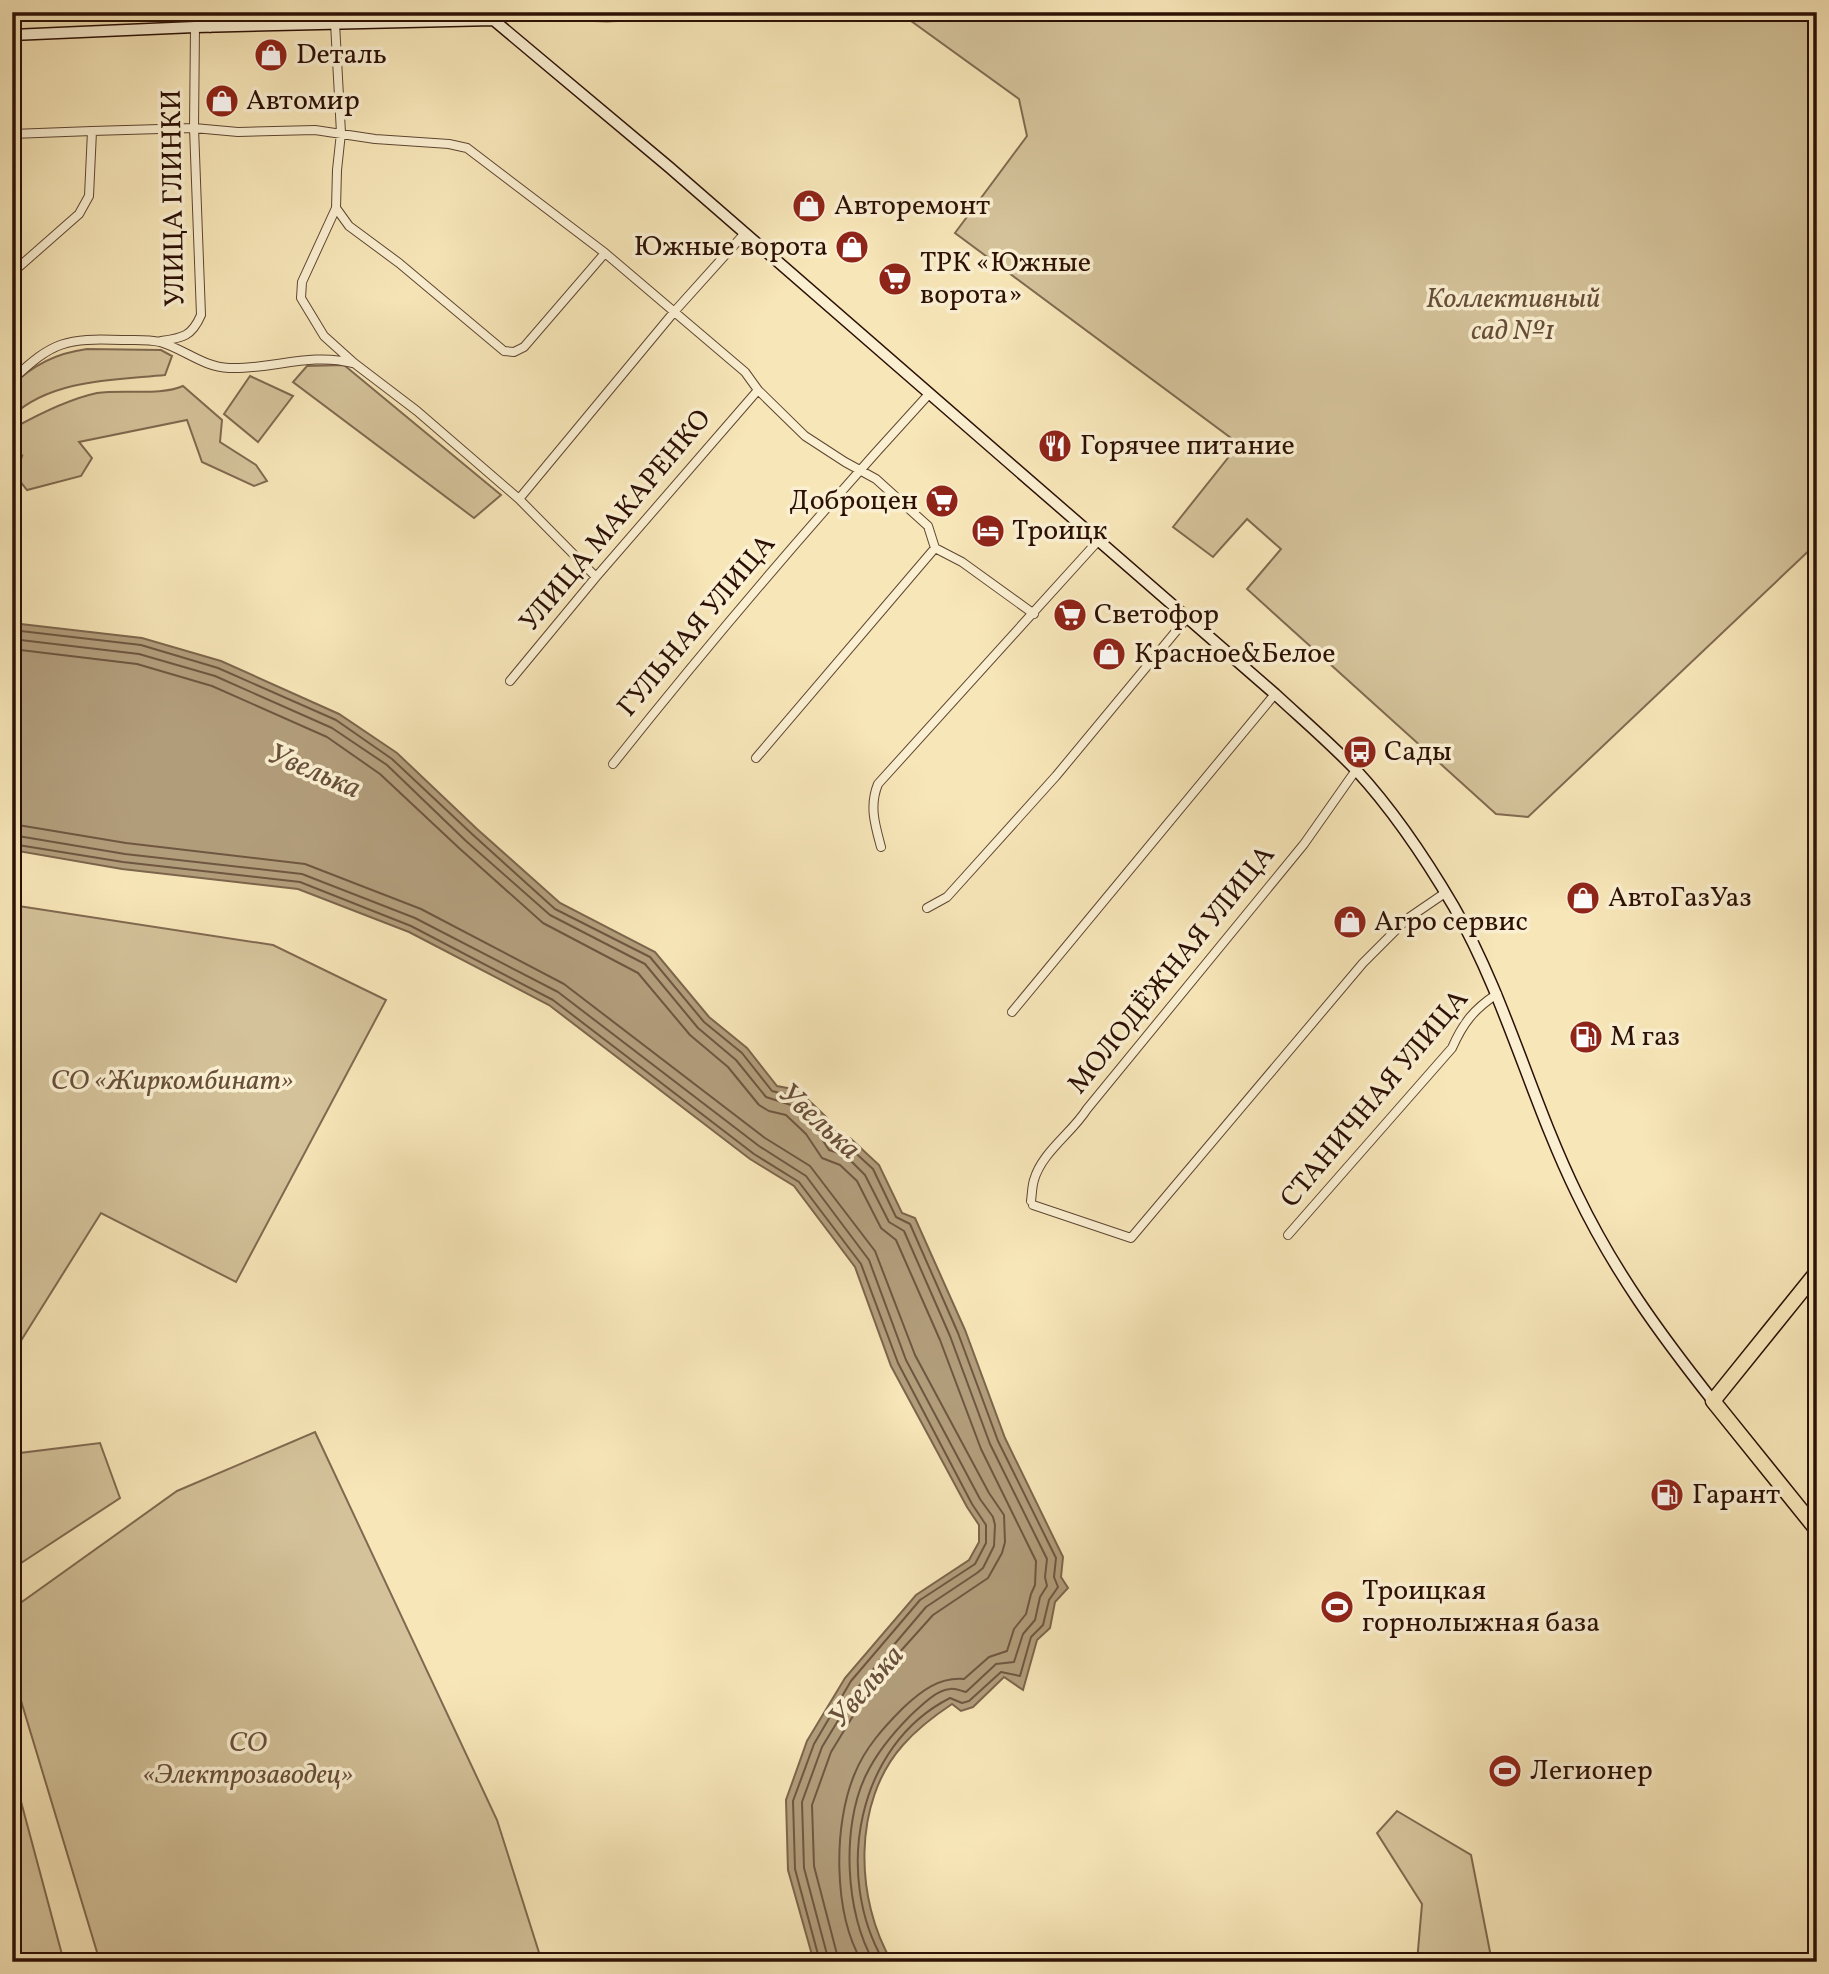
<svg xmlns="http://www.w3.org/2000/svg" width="1829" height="1974" font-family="Vollkorn,serif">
	<rect width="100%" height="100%" fill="#f7e6b8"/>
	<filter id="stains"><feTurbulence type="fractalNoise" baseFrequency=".00286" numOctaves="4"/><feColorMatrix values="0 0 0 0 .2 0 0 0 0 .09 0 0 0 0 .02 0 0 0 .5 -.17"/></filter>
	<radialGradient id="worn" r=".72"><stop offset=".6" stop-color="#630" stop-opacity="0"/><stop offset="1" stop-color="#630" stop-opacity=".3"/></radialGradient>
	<path fill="#d4c29a" stroke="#806950" stroke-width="2" d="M557 12H666C632 23 590 26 557 12Z
		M1817 12V543L1528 817 1496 814 1247 589 1281 549 1247 519 1213 557 1173 527 1239 444 955 233 1027 136 1019 99 900 13Z
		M87 349 161 350 172 356 165 375C114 380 52 379 12 416V386C33 364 57 353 87 349Z
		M344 365 501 495 474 518 293 382 307 366Z
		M250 376 293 396 258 442 224 414Z
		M183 386 222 420 220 442 256 465 267 481 254 486 202 462 187 420 79 442 92 458 81 476 27 490 16 476 22 456 12 460V429C37 415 69 399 97 393 123 389 161 396 183 386Z
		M12 905 273 945 386 1000 236 1282 101 1213 12 1355Z
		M315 1432 497 1820 542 1962H100L12 1671V1609L177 1491Z
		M100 1443 120 1498 12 1569V1454Z
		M12 1768 64 1962H12Z
		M1397 1811 1471 1855 1492 1962H1417L1422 1904 1377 1833Z"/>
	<path fill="#b29d7b" stroke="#7c654c" stroke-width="2" d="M12 623 142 638 221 661 339 714 397 753 477 829 560 903 655 952 709 1017 747 1048 777 1086 798 1090 827 1118 839 1138H850L879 1165 902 1213 915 1218 965 1330 1005 1438 1063 1557 1061 1577 1068 1588 1055 1602 1050 1628 1037 1640 1023 1690 1004 1677 973 1707 961 1711 952 1704C934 1716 917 1729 903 1745 852 1802 855 1900 892 1962H814L788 1870 786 1800 807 1741 845 1678 916 1595 969 1560 979 1542V1525L967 1507 891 1366 855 1267 794 1186 750 1159 549 1005 409 932 298 889 122 869 12 850Z"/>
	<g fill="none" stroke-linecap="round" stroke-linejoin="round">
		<path stroke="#6f5640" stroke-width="2" d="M12 630 141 645 218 668 336 720 392 759 472 834 555 909 650 957 704 1022 742 1053 772 1091 795 1097 821 1122 834 1143 848 1146 873 1169 896 1217 910 1224 958 1333 998 1441 1056 1558 1054 1577 1058 1587 1049 1600 1043 1625 1031 1637 1020 1676 1001 1672 969 1701 962 1703 950 1698C857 1745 833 1875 884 1962
			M12 639 139 654 215 676 332 728 387 765 466 841 550 915 645 964 698 1028 736 1060 766 1097 791 1105 814 1127 829 1150 845 1155 865 1175 889 1222 904 1231 950 1336 990 1444 1047 1559 1045 1577 1047 1586 1040 1597 1035 1620 1023 1634 1014 1662 996 1664 966 1692C961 1691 956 1688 950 1689 936 1690 921 1706 911 1715 893 1733 877 1752 866 1775 841 1826 845 1914 874 1962
			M12 649 137 664 212 686 327 737 380 774 459 848 543 923 638 973 690 1035 728 1067 759 1105 769 1111 786 1115 806 1134 822 1158 840 1165 857 1181 881 1228 896 1240 940 1340 981 1449 1036 1561 1035 1585 1031 1594 1026 1614 1014 1629 1007 1651 989 1657 964 1679C939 1677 921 1691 903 1708 884 1727 865 1748 855 1773 833 1824 833 1913 862 1962
			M12 824 126 843 305 864 421 909 564 984 765 1138 810 1166 875 1251 915 1355 989 1493 1004 1515 1005 1542 1002 1553 988 1578 933 1615 898 1654 867 1693 831 1752 812 1805 814 1866 839 1962
			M12 835 125 854 302 874 415 918 558 992 759 1146 806 1176 869 1260 906 1360 980 1499 993 1517 995 1525 994 1546 983 1568 977 1573 926 1607 859 1686 822 1747 802 1802 804 1868 829 1962
			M12 844 123 862 300 882 411 926 553 1000 754 1154 799 1182 861 1264 898 1363 972 1504 986 1525V1543L975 1564 920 1600 851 1681 814 1744 793 1801 795 1869 820 1962"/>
		<defs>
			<path id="street" d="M335 23 341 133 337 170 336 208 302 282 301 298 324 336 354 363 417 411 519 499 596 577
				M92 131 194 128 238 132 315 130 375 139 449 144 467 148 605 253 745 372 758 390 805 436 845 462 876 479 928 526 935 548 962 562 1034 614
				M12 134 92 131 89 196 79 214 12 273
				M336 208 349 226 399 263 504 351 514 352 524 347 605 253
				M161 341C183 338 192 336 201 315L194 128 195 27
				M12 380C53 341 66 338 122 340 134 340 148 339 160 342 184 349 203 367 229 368 270 370 311 352 352 363
				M519 499 674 312 745 233
				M510 681 596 577 758 390
				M756 758 935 548
				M613 764C714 637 819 514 929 394
				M881 847C875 825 869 806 878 784L1098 541
				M927 908 947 897 1056 776 1187 618
				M1012 1012 1275 694
				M1031 1201C1032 1194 1032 1186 1034 1180 1042 1152 1072 1133 1087 1109L1304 844 1356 770
				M1033 1205 1131 1238 1363 963 1407 919 1445 893
				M1288 1235 1452 1048C1463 1023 1474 1009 1497 994"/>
			<path id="secondary" d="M484 12 669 167 1275 694C1302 719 1330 743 1356 770 1392 809 1427 861 1454 907 1506 998 1531 1100 1577 1194 1614 1271 1660 1334 1713 1401
				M210 27 222 12
				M12 35 195 27 494 20"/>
			<path id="highway" d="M1817 1272 1713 1401 1817 1530"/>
		</defs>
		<use href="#street" stroke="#5f4632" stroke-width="10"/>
		<use href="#secondary" stroke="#2c1005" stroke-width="13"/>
		<use href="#highway" stroke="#2c1005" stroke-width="17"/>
		<use href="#street" stroke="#faefd1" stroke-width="8"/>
		<use href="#secondary" stroke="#faefd1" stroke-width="10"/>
		<use href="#highway" stroke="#f7e6b8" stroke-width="14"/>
	</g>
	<defs>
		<symbol id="shop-disc" viewBox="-11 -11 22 22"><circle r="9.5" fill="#8f2418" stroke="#faefd1"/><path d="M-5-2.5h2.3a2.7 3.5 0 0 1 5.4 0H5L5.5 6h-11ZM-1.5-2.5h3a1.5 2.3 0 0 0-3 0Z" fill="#fff"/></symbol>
		<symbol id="supermarket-disc" viewBox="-11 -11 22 22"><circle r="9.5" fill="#8f2418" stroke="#faefd1"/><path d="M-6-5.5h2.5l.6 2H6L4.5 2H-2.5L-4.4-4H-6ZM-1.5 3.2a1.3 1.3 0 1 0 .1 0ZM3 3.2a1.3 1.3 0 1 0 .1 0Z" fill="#fff"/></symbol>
		<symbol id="restaurant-disc" viewBox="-11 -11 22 22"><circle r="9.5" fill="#8f2418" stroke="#faefd1"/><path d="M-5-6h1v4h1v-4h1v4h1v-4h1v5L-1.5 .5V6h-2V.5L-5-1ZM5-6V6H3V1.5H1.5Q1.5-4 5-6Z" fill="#fff"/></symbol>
		<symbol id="hotel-disc" viewBox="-11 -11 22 22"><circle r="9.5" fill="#8f2418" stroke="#faefd1"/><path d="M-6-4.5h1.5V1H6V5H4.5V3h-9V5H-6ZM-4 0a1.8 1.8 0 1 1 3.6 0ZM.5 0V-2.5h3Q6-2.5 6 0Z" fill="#fff"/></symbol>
		<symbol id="bus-disc" viewBox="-11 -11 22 22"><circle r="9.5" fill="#8f2418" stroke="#faefd1"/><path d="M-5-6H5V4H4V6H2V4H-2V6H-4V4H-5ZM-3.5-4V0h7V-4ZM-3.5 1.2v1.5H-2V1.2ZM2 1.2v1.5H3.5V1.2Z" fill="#fff"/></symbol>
		<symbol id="fuel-disc" viewBox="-11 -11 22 22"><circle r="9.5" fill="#8f2418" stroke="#faefd1"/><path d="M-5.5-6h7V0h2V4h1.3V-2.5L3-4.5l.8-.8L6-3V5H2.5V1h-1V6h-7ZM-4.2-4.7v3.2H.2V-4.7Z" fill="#fff"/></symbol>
		<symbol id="stadium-disc" viewBox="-11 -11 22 22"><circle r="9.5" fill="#8f2418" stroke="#faefd1"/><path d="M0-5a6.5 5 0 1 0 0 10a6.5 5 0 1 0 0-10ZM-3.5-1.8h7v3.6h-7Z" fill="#fff"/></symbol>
	</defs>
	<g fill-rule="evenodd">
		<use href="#shop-disc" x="252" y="36" width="38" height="38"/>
		<use href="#shop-disc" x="203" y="82" width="38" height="38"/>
		<use href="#shop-disc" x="790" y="187" width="38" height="38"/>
		<use href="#shop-disc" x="833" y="228" width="38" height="38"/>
		<use href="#supermarket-disc" x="876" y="260" width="38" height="38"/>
		<use href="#restaurant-disc" x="1036" y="427" width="38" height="38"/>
		<use href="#supermarket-disc" x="923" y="482" width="38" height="38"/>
		<use href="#hotel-disc" x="969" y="512" width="38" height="38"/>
		<use href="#supermarket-disc" x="1051" y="596" width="38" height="38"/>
		<use href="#shop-disc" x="1090" y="635" width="38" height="38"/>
		<use href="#bus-disc" x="1341" y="733" width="38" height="38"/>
		<use href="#shop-disc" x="1564" y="879" width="38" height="38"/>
		<use href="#shop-disc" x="1331" y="903" width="38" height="38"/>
		<use href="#fuel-disc" x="1567" y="1018" width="38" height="38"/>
		<use href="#fuel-disc" x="1648" y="1476" width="38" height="38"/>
		<use href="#stadium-disc" x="1318" y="1588" width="38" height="38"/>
		<use href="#stadium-disc" x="1486" y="1752" width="38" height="38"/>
	</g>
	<g text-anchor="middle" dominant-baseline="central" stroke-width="7" stroke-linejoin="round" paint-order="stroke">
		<g font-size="28" fill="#2c1005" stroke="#faefd1" text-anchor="start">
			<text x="296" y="55">Dеталь</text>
			<text x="246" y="101">Автомир</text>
			<text x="834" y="206">Авторемонт</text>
			<text x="828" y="247" text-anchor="end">Южные ворота</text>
			<text x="920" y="263">ТРК «Южные<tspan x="920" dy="32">ворота»</tspan></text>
			<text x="1080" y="446">Горячее питание</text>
			<text x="918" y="501" text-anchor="end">Доброцен</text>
			<text x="1012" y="531">Троицк</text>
			<text x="1094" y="615">Светофор</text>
			<text x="1134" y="654">Красное&amp;Белое</text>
			<text x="1384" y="752">Сады</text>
			<text x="1608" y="898">АвтоГазУаз</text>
			<text x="1374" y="922">Агро сервис</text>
			<text x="1610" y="1037">М газ</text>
			<text x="1692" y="1495">Гарант</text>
			<text x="1362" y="1591">Троицкая<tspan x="1362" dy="32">горнолыжная база</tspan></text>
			<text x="1530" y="1771">Легионер</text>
		</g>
		<g font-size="28" fill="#2c1005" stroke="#faefd1">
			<text transform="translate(174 198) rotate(-91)">УЛИЦА ГЛИНКИ</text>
			<text transform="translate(616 521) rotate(-50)">УЛИЦА МАКАРЕНКО</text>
			<text transform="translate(697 626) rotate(-50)">ГУЛЬНАЯ УЛИЦА</text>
			<text transform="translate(1172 970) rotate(-51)">МОЛОДЁЖНАЯ УЛИЦА</text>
			<text transform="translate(1375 1099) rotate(-50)">СТАНИЧНАЯ УЛИЦА</text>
		</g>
		<g font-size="28" font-style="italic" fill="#674e39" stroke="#faefd1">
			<text x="1513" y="299">Коллективный<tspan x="1513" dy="32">сад №1</tspan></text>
			<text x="172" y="1081">СО «Жиркомбинат»</text>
			<text x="248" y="1743">СО<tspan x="248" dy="32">«Электрозаводец»</tspan></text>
		</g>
		<g font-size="30" font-style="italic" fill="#684f3a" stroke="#faefd1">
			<text transform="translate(314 772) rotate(23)">Увелька</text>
			<text transform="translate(819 1122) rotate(42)">Увелька</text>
			<text transform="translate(867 1687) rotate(-49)">Увелька</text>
		</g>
	</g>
	<rect width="1829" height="1974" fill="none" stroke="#f7e6b8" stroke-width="42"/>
	<rect x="14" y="14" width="1801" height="1946" fill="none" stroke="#2c1005" stroke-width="3.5"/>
	<rect x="21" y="21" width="1787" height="1932" fill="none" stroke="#2c1005" stroke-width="2"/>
	<rect width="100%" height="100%" filter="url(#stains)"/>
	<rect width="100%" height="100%" fill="url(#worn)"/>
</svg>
